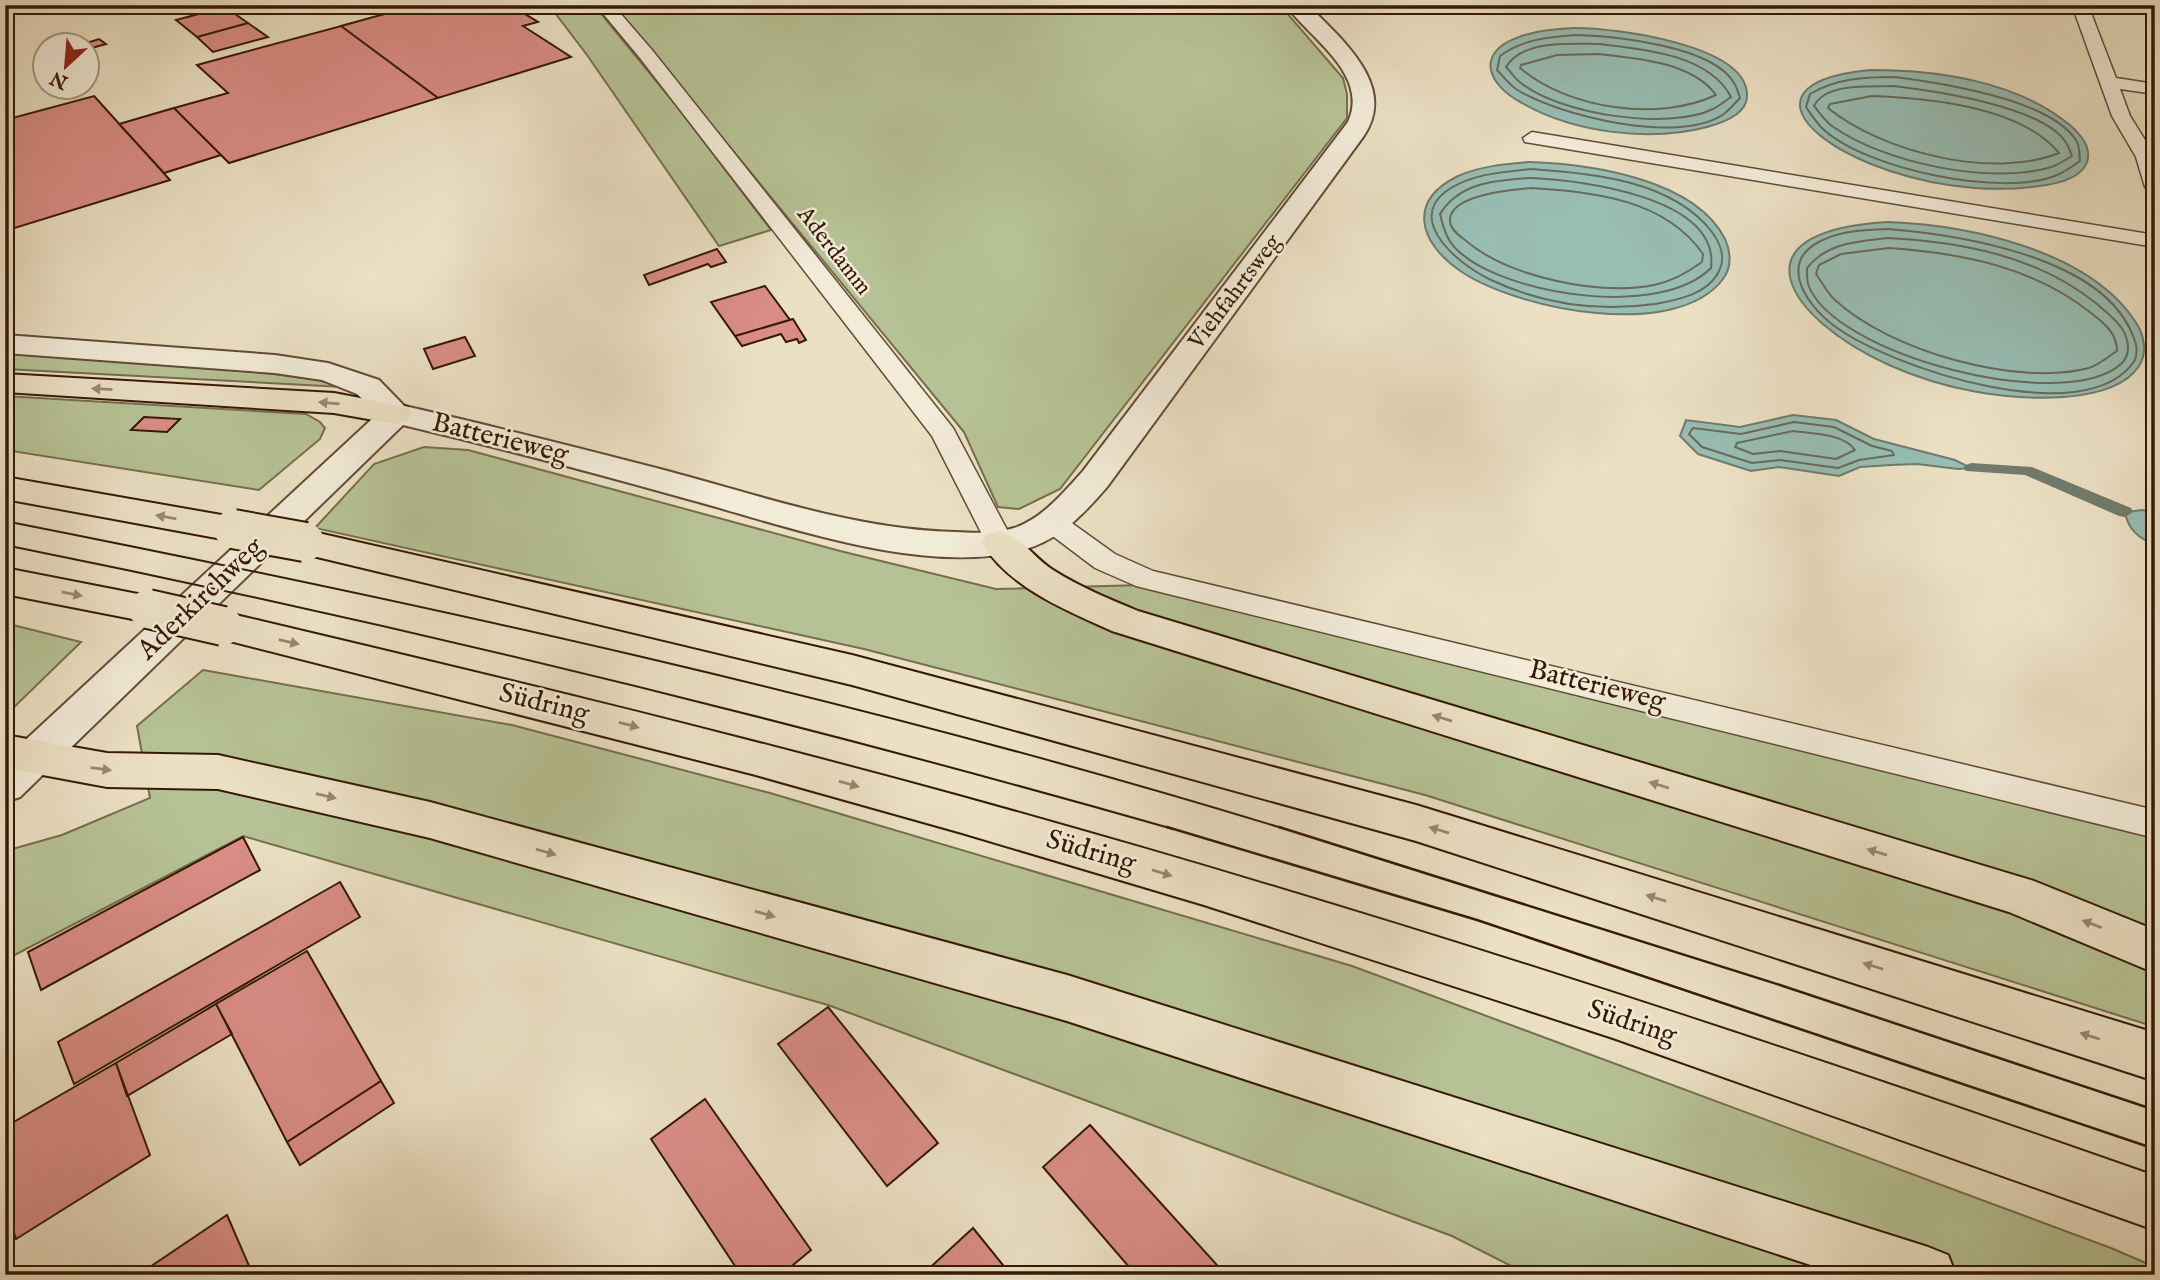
<svg xmlns="http://www.w3.org/2000/svg" width="2160" height="1280" font-family="'IM FELL English',serif">
	<rect width="100%" height="100%" fill="#ebe0c3"/>
	<filter id="stains"><feTurbulence type="fractalNoise" baseFrequency=".00286" numOctaves="4"/><feColorMatrix values="0 0 0 0 .2 0 0 0 0 .09 0 0 0 0 .02 0 0 0 .5 -.17"/></filter>
	<radialGradient id="worn" r=".72"><stop offset=".6" stop-color="#630" stop-opacity="0"/><stop offset="1" stop-color="#630" stop-opacity=".3"/></radialGradient>
	<path fill="#b6c295" stroke="#766e4d" stroke-width="2" d="M549 5H594L675 104 771 230 719 246 587 55Z
		M613 5H1280L1343 78 1347 94V118L1060 489 1019 509 998 507 964 432Z
		M5 351 197 365 314 379 343 387 5 369Z
		M5 396 306 414 320 422 325 428 320 439 259 490 5 450Z
		M424 447 468 450 840 551 996 589 1142 585 2155 833V1027L1425 795 864 649 315 528 374 464Z
		M5 623 81 642 5 716Z
		M203 670 512 725 770 793 1352 966 2111 1248 2155 1267V1275H1529L1452 1236 828 1005 243 836 5 960V851L62 835 150 798 137 726Z"/>
	<path fill="#98bdb3" stroke="#717b6d" stroke-width="2" d="M1576 28C1612 28 1750 44 1747 97 1746 115 1722 123 1707 127 1650 142 1574 133 1522 103 1488 85 1474 53 1519 37 1537 30 1557 29 1576 28Z
		M1871 70C1937 70 2018 81 2071 126 2081 135 2092 148 2087 162 2080 181 2050 185 2032 187 1979 193 1921 184 1871 164 1794 133 1760 80 1871 70Z
		M1530 162C1590 164 1695 179 1725 239 1731 252 1732 267 1723 279 1676 342 1514 309 1459 270 1419 242 1407 201 1458 176 1480 166 1506 164 1530 162Z
		M1888 222C1968 225 2088 250 2135 321 2144 334 2148 352 2139 366 2124 389 2090 395 2064 397 2006 401 1942 389 1889 365 1787 319 1729 231 1888 222Z
		M1793 415 1836 420 1874 439 1955 460 1971 468 1958 469 1917 464 1891 465 1860 467 1839 476 1779 467 1751 471 1698 454 1680 436 1686 420 1740 427Z
		M2142 510 2155 512V545C2139 538 2128 530 2125 512Z"/>
	<g fill="none" stroke-linecap="round" stroke-linejoin="round">
		<path stroke="#676b5c" stroke-width="2" d="M1576 35C1615 36 1713 46 1734 83 1737 87 1738 93 1740 98 1735 103 1730 109 1725 113 1682 146 1558 116 1516 89 1509 84 1503 76 1497 70L1500 56C1523 39 1549 37 1576 35Z
			M1599 44C1642 49 1709 54 1731 97 1725 101 1719 106 1713 109 1668 131 1559 114 1521 83 1515 79 1511 72 1506 67 1523 39 1571 44 1599 44Z
			M1598 54C1636 58 1692 62 1716 95 1659 122 1568 109 1520 68L1521 65 1557 55Z
			M1895 77C1941 83 2049 99 2076 140 2080 145 2079 154 2080 161 2073 166 2065 172 2057 175 2004 198 1864 169 1822 128 1816 122 1811 114 1806 107L1810 94C1837 78 1865 77 1895 77Z
			M1894 86C1935 91 2040 106 2065 141 2068 145 2070 151 2072 156 2065 160 2057 166 2048 168 1987 184 1884 163 1832 126 1825 121 1820 113 1814 106 1826 82 1871 87 1894 86Z
			M1872 96C1929 98 2021 107 2059 153 1993 180 1882 152 1828 108L1830 104Z
			M1531 169C1591 173 1672 180 1712 232 1720 243 1726 258 1719 271 1708 294 1678 300 1655 304 1598 312 1541 304 1489 279 1462 266 1406 223 1445 192 1469 174 1502 172 1531 169Z
			M1531 178C1581 180 1720 197 1711 268 1661 318 1514 296 1463 255 1448 244 1444 231 1440 214 1460 182 1497 180 1531 178Z
			M1531 188C1593 192 1665 199 1703 254L1702 262C1687 273 1673 281 1654 285 1598 296 1508 277 1465 240 1458 235 1449 228 1450 219 1452 194 1513 190 1531 188Z
			M1888 229C1960 235 2095 256 2130 329 2135 340 2139 348 2135 360 2088 434 1888 367 1833 325 1803 302 1777 259 1825 239 1845 230 1867 230 1888 229Z
			M1888 238C1962 242 2038 256 2097 304 2106 312 2116 319 2123 330 2129 341 2131 355 2121 364 2064 415 1832 355 1808 284 1807 279 1807 273 1807 268 1828 242 1856 242 1888 238Z
			M1889 248C1961 253 2034 267 2091 313 2104 323 2117 333 2117 351 2109 356 2099 365 2089 368 2017 387 1890 351 1835 300 1827 293 1822 282 1816 274L1819 265 1841 254Z
			M1794 422 1834 427 1872 446 1892 451 1894 455 1859 460 1838 468 1780 460 1752 463 1702 447 1689 434 1693 428 1741 434Z
			M1793 431C1812 434 1843 433 1855 450L1836 459 1780 451 1753 454 1735 447 1737 443Z"/>
		<path fill="#717b6d" fill-rule="evenodd" d="M1971 463 2032 467 2131 508 2133 512 2125 517 2119 516 2025 475 1966 471 1963 468 1966 465Z"/>
	</g>
	<path fill="#d98d85" stroke="#361905" stroke-width="2" d="M417 5H525L515 8 538 22 523 26 571 57 438 98 341 26Z
		M225 7 248 23 197 37 176 20Z
		M248 23 268 37 213 52 197 37Z
		M341 26 438 98 229 163 174 108 228 93 197 65Z
		M99 39 106 44 88 49V46L80 45Z
		M94 96 170 180 5 231V120Z
		M174 108 221 155 164 173 119 124Z
		M717 249 726 262 711 267 708 264 649 285 644 275Z
		M765 286 790 320 735 336 711 302Z
		M793 319 806 340 799 343 797 339 786 342 781 334 742 346 735 336Z
		M465 337 475 356 433 369 424 349Z
		M144 417 180 419 167 432 131 430Z
		M243 837 260 870 41 990 28 952Z
		M340 882 360 917 74 1084 58 1042Z
		M307 951 381 1081 287 1142 216 1004Z
		M216 1004 232 1034 127 1096 116 1063Z
		M828 1007 938 1143 887 1186 778 1044Z
		M116 1063 150 1155 16 1239 5 1204V1127Z
		M381 1081 394 1103 300 1165 287 1142Z
		M705 1099 811 1250 781 1275H741L651 1139Z
		M1090 1125 1226 1275H1136L1043 1167Z
		M227 1215 253 1275H138Z
		M973 1228 1011 1275H922Z"/>
	<g fill="none" stroke-linecap="round" stroke-linejoin="round">
		<defs>
			<path id="service" d="M596 5H613L652 50 953 428 1014 543 1010 550 1000 552 990 550 932 436 640 58Z
				M2072 5H2088L2116 78 2155 84V94L2120 89 2130 116 2155 156V193L2145 187 2136 157 2112 116Z
				M1532 132 2155 235V247L1525 142 1523 138Z
				M1052 513 1062 516 1115 554 1153 571 2155 810V838L1136 586 1095 568 1042 528 1038 522 1042 516Z"/>
			<path id="minor" d="M5 335 275 355 328 363 379 380 412 414 407 421 396 424 385 421 357 394 322 380 275 373 5 353Z"/>
			<path id="tertiary" d="M1286 5H1308C1341 39 1399 86 1363 137L1107 487C1082 516 1057 542 1019 551 920 575 787 526 691 500 595 473 500 448 403 425L20 797 5 802V759L385 407 396 404C484 424 572 446 660 469 756 494 855 530 956 532 974 533 995 534 1014 528 1042 519 1064 492 1083 471L1348 122C1370 74 1309 38 1286 5Z"/>
			<path id="primary" d="M5 374 334 393 407 407 412 414 407 421 396 424 334 413 5 392Z
				M5 477 233 517 245 521 251 529 245 537 233 541 5 499Z
				M305 530 852 655 1416 805 2155 1033V1081L1416 841 852 685 292 551 287 542 292 533Z
				M1000 531C1022 537 1034 558 1053 570 1080 587 1109 599 1138 611L2034 881 2155 930V973L2009 912 1112 631C1065 610 1010 588 982 543L987 534Z
				M5 568 148 596 161 599 167 609 161 619 148 622 5 594Z
				M223 612C469 670 715 729 959 796 1362 907 1760 1037 2155 1176V1230L1613 1038 1204 905 962 833 752 774 210 636 204 626 210 616Z
				M5 735 107 753 218 755 430 802 1067 975 1928 1247 1948 1255 1956 1275H1841L1067 1021 430 838 218 789 107 787 5 768Z"/>
		</defs>
		<use href="#service" stroke="#634b34" stroke-width="3"/>
		<use href="#minor" stroke="#634b34" stroke-width="4"/>
		<use href="#tertiary" stroke="#634b34" stroke-width="4"/>
		<use href="#primary" stroke="#361905" stroke-width="4"/>
		<use href="#service" fill="#f2ebd8" fill-rule="evenodd"/>
		<use href="#minor" fill="#f2ebd8" fill-rule="evenodd"/>
		<use href="#tertiary" fill="#f2ebd8" fill-rule="evenodd"/>
		<use href="#primary" fill="#ebe0c3" fill-rule="evenodd"/>
		<path stroke="#361905" stroke-width="2" d="M5 521C435 606 865 700 1285 829
			M5 545C398 624 787 719 1173 829"/>
		<path stroke="#361905" stroke-width="2.5" d="M1167 827 1477 920 2155 1149
			M1279 827 1783 986 2155 1110"/>
		<defs>
			<path id="primary-bridge" d="M233 529 305 542
				M148 609 223 626"/>
		</defs>
		<use href="#primary-bridge" stroke="#361905" stroke-width="42" stroke-linecap="butt"/>
		<use href="#primary-bridge" stroke="#ebe0c3" stroke-width="38"/>
	</g>
	<defs><path id="oneway-solid" d="M-6-.8H1V-3.2L6.5 0L1 3.2V.8H-6Z" transform="scale(1.75)"/></defs>
	<g fill="#9a866e">
		<use href="#oneway-solid" transform="translate(102 389) rotate(-177)"/>
		<use href="#oneway-solid" transform="translate(329 403) rotate(-175)"/>
		<use href="#oneway-solid" transform="translate(166 517) rotate(-170)"/>
		<use href="#oneway-solid" transform="translate(72 594) rotate(11)"/>
		<use href="#oneway-solid" transform="translate(289 642) rotate(13)"/>
		<use href="#oneway-solid" transform="translate(1442 718) rotate(-163)"/>
		<use href="#oneway-solid" transform="translate(629 725) rotate(15)"/>
		<use href="#oneway-solid" transform="translate(101 769) rotate(7)"/>
		<use href="#oneway-solid" transform="translate(849 784) rotate(16)"/>
		<use href="#oneway-solid" transform="translate(1659 785) rotate(-163)"/>
		<use href="#oneway-solid" transform="translate(326 796) rotate(13)"/>
		<use href="#oneway-solid" transform="translate(1439 830) rotate(-163)"/>
		<use href="#oneway-solid" transform="translate(546 852) rotate(16)"/>
		<use href="#oneway-solid" transform="translate(1877 852) rotate(-163)"/>
		<use href="#oneway-solid" transform="translate(1162 873) rotate(17)"/>
		<use href="#oneway-solid" transform="translate(1656 898) rotate(-163)"/>
		<use href="#oneway-solid" transform="translate(765 914) rotate(16)"/>
		<use href="#oneway-solid" transform="translate(2092 924) rotate(-159)"/>
		<use href="#oneway-solid" transform="translate(1873 966) rotate(-163)"/>
		<use href="#oneway-solid" transform="translate(2090 1036) rotate(-162)"/>
	</g>
	<g text-anchor="middle" dominant-baseline="central" stroke-width="5" stroke-linejoin="round" paint-order="stroke">
		<g font-size="23" fill="#361905" stroke="#f2ebd8">
			<text transform="translate(834 251) rotate(52)">Aderdamm</text>
			<text transform="translate(1235 292) rotate(-53)">Viehfahrtsweg</text>
		</g>
		<g font-size="28" fill="#361905" stroke="#f2ebd8">
			<text transform="translate(500 439) rotate(14)">Batterieweg</text>
			<text transform="translate(201 599) rotate(-44)">Aderkirchweg</text>
			<text transform="translate(1597 686) rotate(14)">Batterieweg</text>
			<text transform="translate(544 704) rotate(14)">Südring</text>
			<text transform="translate(1091 852) rotate(16)">Südring</text>
			<text transform="translate(1632 1023) rotate(18)">Südring</text>
		</g>
	</g>
	<rect width="2160" height="1280" fill="none" stroke="#ebe0c3" stroke-width="28"/>
	<rect x="7" y="7" width="2146" height="1266" fill="none" stroke="#361905" stroke-width="3.5"/>
	<rect x="14" y="14" width="2132" height="1252" fill="none" stroke="#361905" stroke-width="2"/>
	<g transform="translate(66 66) rotate(206)"><circle r="33" fill="#f2ebd8" stroke="#a79784" stroke-width="2"/>
	<path d="M0-5L12 26L0 18L-12 26Z" fill="#8f2418"/>
	<text y="-10" font-size="19" font-weight="bold" text-anchor="middle" fill="#361905">N</text>
	</g>
	<rect width="100%" height="100%" filter="url(#stains)"/>
	<rect width="100%" height="100%" fill="url(#worn)"/>
</svg>
